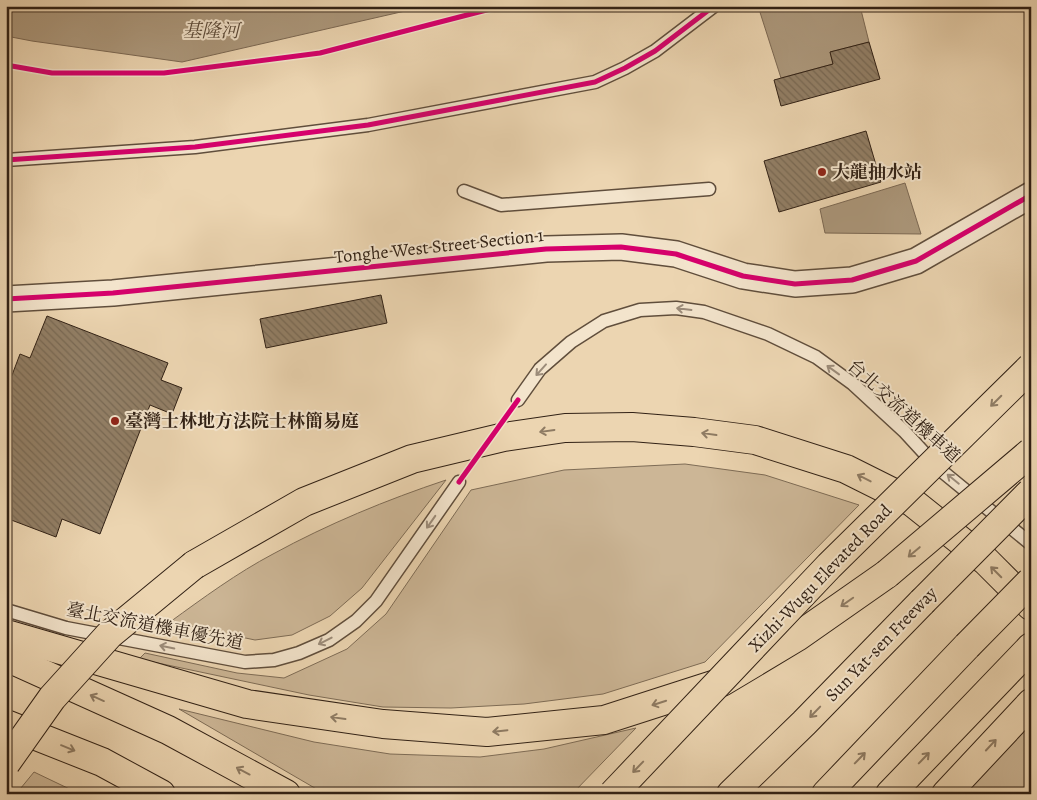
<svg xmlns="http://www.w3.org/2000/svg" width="1037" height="800" font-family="Alegreya,'Noto Serif TC',serif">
	<defs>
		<pattern id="building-back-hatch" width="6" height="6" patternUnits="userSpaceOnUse" patternTransform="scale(1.25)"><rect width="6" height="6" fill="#927f66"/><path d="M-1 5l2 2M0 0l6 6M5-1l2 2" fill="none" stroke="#786853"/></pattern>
	</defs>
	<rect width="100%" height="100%" fill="#ecd5b1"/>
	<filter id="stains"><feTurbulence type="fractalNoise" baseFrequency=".004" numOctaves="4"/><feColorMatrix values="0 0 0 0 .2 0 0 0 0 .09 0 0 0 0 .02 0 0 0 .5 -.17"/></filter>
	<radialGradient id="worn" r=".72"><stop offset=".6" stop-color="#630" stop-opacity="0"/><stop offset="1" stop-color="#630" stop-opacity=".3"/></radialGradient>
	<path fill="#ccb696" stroke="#7e6c56" d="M685 464 765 475 859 505 705 662 603 694 524 704 451 708 383 707 309 695 139 659 145 653 237 673 284 678 347 649 386 614 471 490 564 470Z
		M446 480 362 588 330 616 292 635 255 640 170 622C203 598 237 573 273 554 328 524 386 500 446 480Z
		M179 709 314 742 390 754 480 757 544 749 636 728 572 794H325Z
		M1031 718V794H956Z
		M34 772 80 794H16Z"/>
	<path fill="#ac987c" stroke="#7b6853" d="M6 6H427L182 62 32 41 6 36Z
		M758 6H860L869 42 830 52 833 64 781 78Z
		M905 183 921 234 825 233 820 209Z"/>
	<path fill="url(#building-back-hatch)" stroke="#312115" d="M869 42 880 79 781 106 774 80 833 64 830 52Z
		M866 131 881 182 779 212 764 161Z
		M381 295 387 323 266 348 260 319Z
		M47 316 168 363 161 380 182 388 172 414 150 405 100 534 62 519 56 537 6 518V391L20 354 30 358Z"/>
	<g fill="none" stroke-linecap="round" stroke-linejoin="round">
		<defs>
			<path id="service" d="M6 160 195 147 368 125 595 82 625 68 655 51 714 6
				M464 191 501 205 709 189
				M518 400 540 369 571 342 604 321 640 310 676 308 704 312 768 334 816 357 853 384 904 431 938 468 1031 544
				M6 610 66 628 245 662 274 660 299 653 329 640 356 621 376 601 459 482"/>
			<path id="minor" d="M6 299 113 293 546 249 621 247 676 254 743 276 795 284 852 280 916 261 1031 195"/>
			<path id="primary" d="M6 657 168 730 286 794
				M6 724 102 762 161 794"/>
			<path id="motorway" d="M194 565 304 502 412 459 504 437 565 428 632 427 694 432 755 440 846 469 912 502 986 561 1031 606
				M6 634 247 704 383 724 487 732 604 720 722 682 797 637 887 574
				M731 794 804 723 922 602
				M826 794 967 646
				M890 794 1031 647
				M946 794 1031 703"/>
		</defs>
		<use href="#service" stroke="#604e3c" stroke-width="15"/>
		<use href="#minor" stroke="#604e3c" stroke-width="28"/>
		<use href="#primary" stroke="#312115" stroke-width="30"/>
		<use href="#motorway" stroke="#312115" stroke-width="30"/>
		<use href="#service" stroke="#f3e4cc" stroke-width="12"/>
		<use href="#minor" stroke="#f3e4cc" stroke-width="25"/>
		<use href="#primary" stroke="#ecd5b1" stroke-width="28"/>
		<use href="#motorway" stroke="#ecd5b1" stroke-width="28"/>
		<defs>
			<path id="motorway-bridge" d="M887 574 1031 452
				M922 602 1031 492
				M967 646 1031 581
				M6 763 52 698 109 635 194 565
				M613 794 829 566 1031 367"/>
		</defs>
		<use href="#motorway-bridge" stroke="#312115" stroke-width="30" stroke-linecap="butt"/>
		<use href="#motorway-bridge" stroke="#ecd5b1" stroke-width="28"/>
		<defs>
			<path id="cycleway" d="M6 65 52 73H164L320 53 502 6
				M6 160 195 147 368 125 595 82 625 68 655 51 714 6
				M6 299 113 293 546 249 621 247 676 254 743 276 795 284 852 280 916 261 1031 195
				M459 482 518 400"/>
		</defs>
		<use href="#cycleway" stroke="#f3e4cc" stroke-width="8"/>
		<use href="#cycleway" stroke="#d6006c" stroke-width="5"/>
	</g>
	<defs><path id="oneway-shaft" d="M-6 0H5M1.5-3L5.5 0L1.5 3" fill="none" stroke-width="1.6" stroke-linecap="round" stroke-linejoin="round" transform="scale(1.25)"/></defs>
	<g stroke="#9c8c7a">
		<use href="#oneway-shaft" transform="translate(684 309) rotate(-173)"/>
		<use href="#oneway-shaft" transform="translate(541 370) rotate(132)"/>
		<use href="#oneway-shaft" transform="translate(833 370) rotate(-144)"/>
		<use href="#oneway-shaft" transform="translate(953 479) rotate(-141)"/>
		<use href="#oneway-shaft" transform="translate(431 522) rotate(125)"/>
		<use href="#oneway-shaft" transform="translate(325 641) rotate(153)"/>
		<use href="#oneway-shaft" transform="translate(167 647) rotate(-168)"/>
	</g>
	<g stroke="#8e7b63">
		<use href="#oneway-shaft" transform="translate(996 401) rotate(135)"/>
		<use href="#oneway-shaft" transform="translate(547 431) rotate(172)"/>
		<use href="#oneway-shaft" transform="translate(709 434) rotate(-172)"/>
		<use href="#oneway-shaft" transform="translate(864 478) rotate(-153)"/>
		<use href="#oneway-shaft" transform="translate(914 552) rotate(140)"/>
		<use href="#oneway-shaft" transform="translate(996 572) rotate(-135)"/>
		<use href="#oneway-shaft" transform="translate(847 602) rotate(145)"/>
		<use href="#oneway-shaft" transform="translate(97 698) rotate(-156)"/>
		<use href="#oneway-shaft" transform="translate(659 703) rotate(162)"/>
		<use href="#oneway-shaft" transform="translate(815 712) rotate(134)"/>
		<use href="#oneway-shaft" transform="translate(338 718) rotate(-172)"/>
		<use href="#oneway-shaft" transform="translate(500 731) rotate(174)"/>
		<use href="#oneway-shaft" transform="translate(991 745) rotate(-47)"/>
		<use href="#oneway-shaft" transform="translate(68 748) rotate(22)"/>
		<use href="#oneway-shaft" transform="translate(860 758) rotate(-46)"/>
		<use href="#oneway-shaft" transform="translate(924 758) rotate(-46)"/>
		<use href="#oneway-shaft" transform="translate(638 767) rotate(134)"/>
		<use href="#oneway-shaft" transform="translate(243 771) rotate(-152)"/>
	</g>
	<g fill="#8f2418" stroke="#f3e4cc" stroke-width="2">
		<circle cx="822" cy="172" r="5"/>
		<circle cx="115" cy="421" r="5"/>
	</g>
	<g text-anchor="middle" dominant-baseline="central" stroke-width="4" stroke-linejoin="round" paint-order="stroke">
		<g font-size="18" font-weight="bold" fill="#312115" stroke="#f3e4cc" text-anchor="start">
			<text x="832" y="172">大龍抽水站</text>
			<text x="125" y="421">臺灣士林地方法院士林簡易庭</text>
		</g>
		<g font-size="18" fill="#312115" stroke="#f3e4cc">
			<text transform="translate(439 246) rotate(-6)">Tonghe West Street Section 1</text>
			<text transform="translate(904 411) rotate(42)">台北交流道機車道</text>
			<text transform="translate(820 578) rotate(-46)">Xizhi-Wugu Elevated Road</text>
			<text transform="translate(155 626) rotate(11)">臺北交流道機車優先道</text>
			<text transform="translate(881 644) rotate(-46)">Sun Yat-sen Freeway</text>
		</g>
		<g font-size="19" font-style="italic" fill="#5c4b39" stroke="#f3e4cc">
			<text x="211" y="31">基隆河</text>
		</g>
	</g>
	<rect width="1037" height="800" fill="none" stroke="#ecd5b1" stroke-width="25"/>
	<rect x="8" y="8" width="1022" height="785" fill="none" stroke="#312115" stroke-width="2.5"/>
	<rect x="12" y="12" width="1012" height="775" fill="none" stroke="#312115"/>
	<rect width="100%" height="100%" filter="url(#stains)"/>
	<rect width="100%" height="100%" fill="url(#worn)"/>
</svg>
